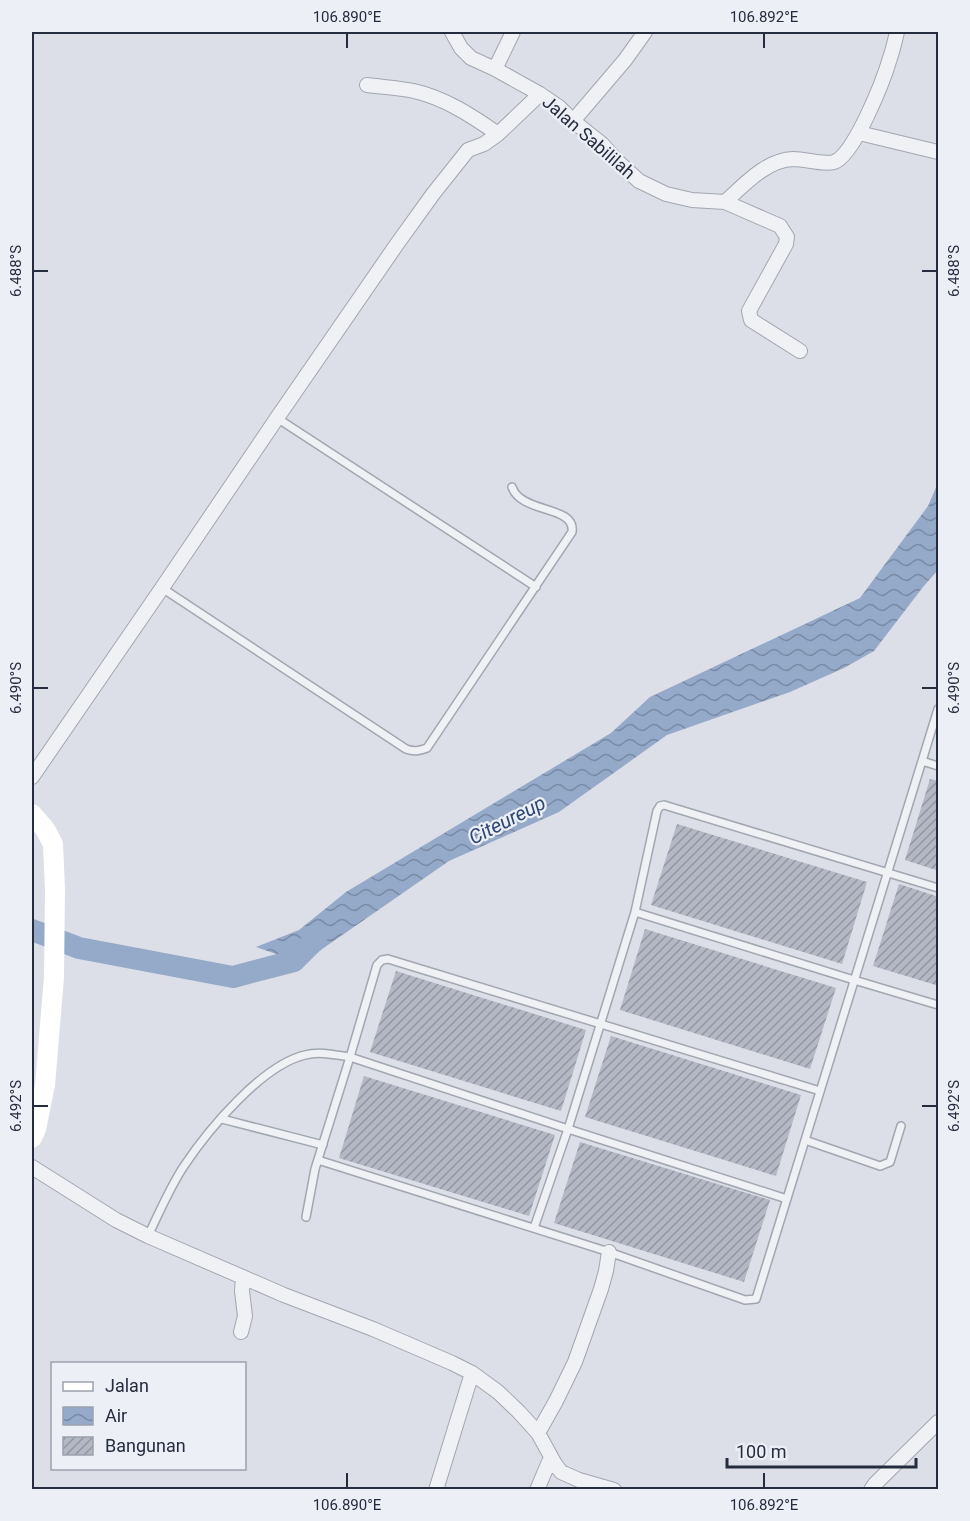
<svg xmlns="http://www.w3.org/2000/svg" width="970" height="1521" font-family="Roboto,sans-serif">
	<defs>
		<pattern id="water-waves" width="16" height="10" patternUnits="userSpaceOnUse" patternTransform="scale(1.5)"><rect width="16" height="10" fill="#95a9c9"/><path d="M0 5q4-4 8 0t8 0" fill="none" stroke="#798aa5"/></pattern>
		<pattern id="building-hatch" width="6" height="6" patternUnits="userSpaceOnUse" patternTransform="scale(1.5)"><rect width="6" height="6" fill="#b3b8c4"/><path d="M-1 1l2-2M0 6l6-6M5 7l2-2" fill="none" stroke="#9196a1"/></pattern>
	</defs>
	<rect width="100%" height="100%" fill="#dcdfe7"/>
	<path fill="url(#water-waves)" d="M938 483V570L923 587 874 651 844 668 790 692 667 735 559 812 449 861 302 963 256 947 299 930 346 892 611 733 650 697 860 598 928 506Z"/>
	<g fill="none" stroke-linecap="round" stroke-linejoin="round">
		<path stroke="#95a9c9" stroke-width="22" d="M32 930 79 948 233 977 294 961 316 939"/>
	</g>
	<path fill="url(#building-hatch)" d="M930 779 939 781V871L905 860Z
		M677 824 867 882 842 964 651 905Z
		M899 884 939 897V986L873 966Z
		M645 929 836 988 810 1069 620 1010Z
		M396 971 586 1030 561 1111 370 1052Z
		M611 1036 801 1095 776 1176 585 1117Z
		M364 1076 555 1135 529 1216 339 1158Z
		M580 1142 770 1200 744 1282 554 1223Z"/>
	<g fill="none" stroke-linecap="round" stroke-linejoin="round">
		<defs>
			<path id="service" d="M277 418 536 587
				M162 588 406 749C414 752 419 751 427 748L572 532C576 505 521 514 512 487
				M922 761 938 709
				M635 912 657 811 660 806 664 805 938 888
				M222 1119 323 1145
				M805 1140 880 1166 890 1162 901 1126
				M318 1160 609 1252 745 1300 756 1299 922 761 938 766
				M306 1217 315 1169 350 1057 377 965 382 960 388 959 820 1091
				M534 1228 568 1129 635 912 854 980 938 1005
				M148 1236C159 1213 170 1187 184 1166 208 1130 262 1065 305 1055 320 1051 335 1055 350 1057L568 1129 787 1199"/>
			<path id="minor" d="M452 32 461 48 471 58 495 69 540 94 559 107 573 121 602 144 617 161 639 181 666 194 692 200 725 202C744 185 766 160 793 159 807 159 821 165 834 162 854 156 884 79 890 58 893 50 895 40 897 32
				M495 69 513 32
				M367 85C382 87 399 88 414 91 445 98 472 116 498 134
				M573 121 625 60 645 32
				M859 133 938 152
				M725 202 780 226 787 237 786 244 749 311 751 320 800 351
				M32 777 162 588 277 418 397 244 433 194 468 150 484 144 498 134 540 94
				M32 1167 116 1220 148 1236 284 1295 373 1329 452 1363 472 1373 498 1392 519 1412 538 1433 555 1464 561 1472 579 1480 614 1490
				M241 1332 245 1316 242 1291 243 1277
				M538 1433 556 1401 575 1362 601 1289 606 1271 609 1252
				M436 1490 472 1373
				M537 1490 551 1457
				M871 1490 875 1484 938 1422"/>
		</defs>
		<use href="#service" stroke="#a1a6b1" stroke-width="10"/>
		<use href="#minor" stroke="#a1a6b1" stroke-width="16"/>
		<use href="#service" stroke="#eff1f5" stroke-width="7"/>
		<use href="#minor" stroke="#eff1f5" stroke-width="14"/>
		<path stroke="#fff" stroke-width="20" d="M32 814 45 829 53 844 55 889 54 977 45 1085 36 1129 32 1138"/>
	</g>
	<path fill="none" stroke="#252c3e" stroke-width="2" d="M347 33V48M764 33V48M33 271H48M922 271H937M33 688H48M922 688H937M33 1106H48M922 1106H937M347 1473V1488M764 1473V1488"/>
	<g text-anchor="middle" dominant-baseline="central" stroke-width="4.5" stroke-linejoin="round" paint-order="stroke">
		<g font-size="18" fill="#252c3e" stroke="#eceff5">
			<text transform="translate(589 137) rotate(41)">Jalan Sabililah</text>
		</g>
		<g font-size="20" font-style="italic" fill="#2e4674" stroke="#eceff5">
			<text transform="translate(507 820) rotate(-27)">Citeureup</text>
		</g>
	</g>
	<rect width="970" height="1521" fill="none" stroke="#eceff5" stroke-width="66"/>
	<rect x="51" y="1362" width="195" height="108" fill="#eceff5" stroke="#9ca1ac" stroke-width="1.5"/>
	<rect x="63" y="1382" width="30" height="9" fill="#ffffff" stroke="#9ca1ac" stroke-width="1.5"/>
	<text x="105" y="1392" font-size="18" fill="#252c3e">Jalan</text>
	<rect x="63" y="1407" width="30" height="18" fill="url(#water-waves)" stroke="#9ca1ac" stroke-width="1.5"/>
	<text x="105" y="1422" font-size="18" fill="#252c3e">Air</text>
	<rect x="63" y="1437" width="30" height="18" fill="url(#building-hatch)" stroke="#9ca1ac" stroke-width="1.5"/>
	<text x="105" y="1452" font-size="18" fill="#252c3e">Bangunan</text>
	<path d="M727 1458v9h189v-9" fill="none" stroke="#252c3e" stroke-width="3"/>
	<text x="736" y="1458" font-size="18" fill="#252c3e" stroke="#eceff5" stroke-width="4.5" paint-order="stroke">100 m</text>
	<rect x="33" y="33" width="904" height="1455" fill="none" stroke="#252c3e" stroke-width="2"/>
	<g font-size="15" text-anchor="middle" fill="#252c3e">
		<text x="347" y="22">106.890°E</text>
		<text x="764" y="22">106.892°E</text>
		<text transform="translate(16 271) rotate(-90)" y="5">6.488°S</text>
		<text transform="translate(954 271) rotate(-90)" y="5">6.488°S</text>
		<text transform="translate(16 688) rotate(-90)" y="5">6.490°S</text>
		<text transform="translate(954 688) rotate(-90)" y="5">6.490°S</text>
		<text transform="translate(16 1106) rotate(-90)" y="5">6.492°S</text>
		<text transform="translate(954 1106) rotate(-90)" y="5">6.492°S</text>
		<text x="347" y="1510">106.890°E</text>
		<text x="764" y="1510">106.892°E</text>
	</g>
</svg>
